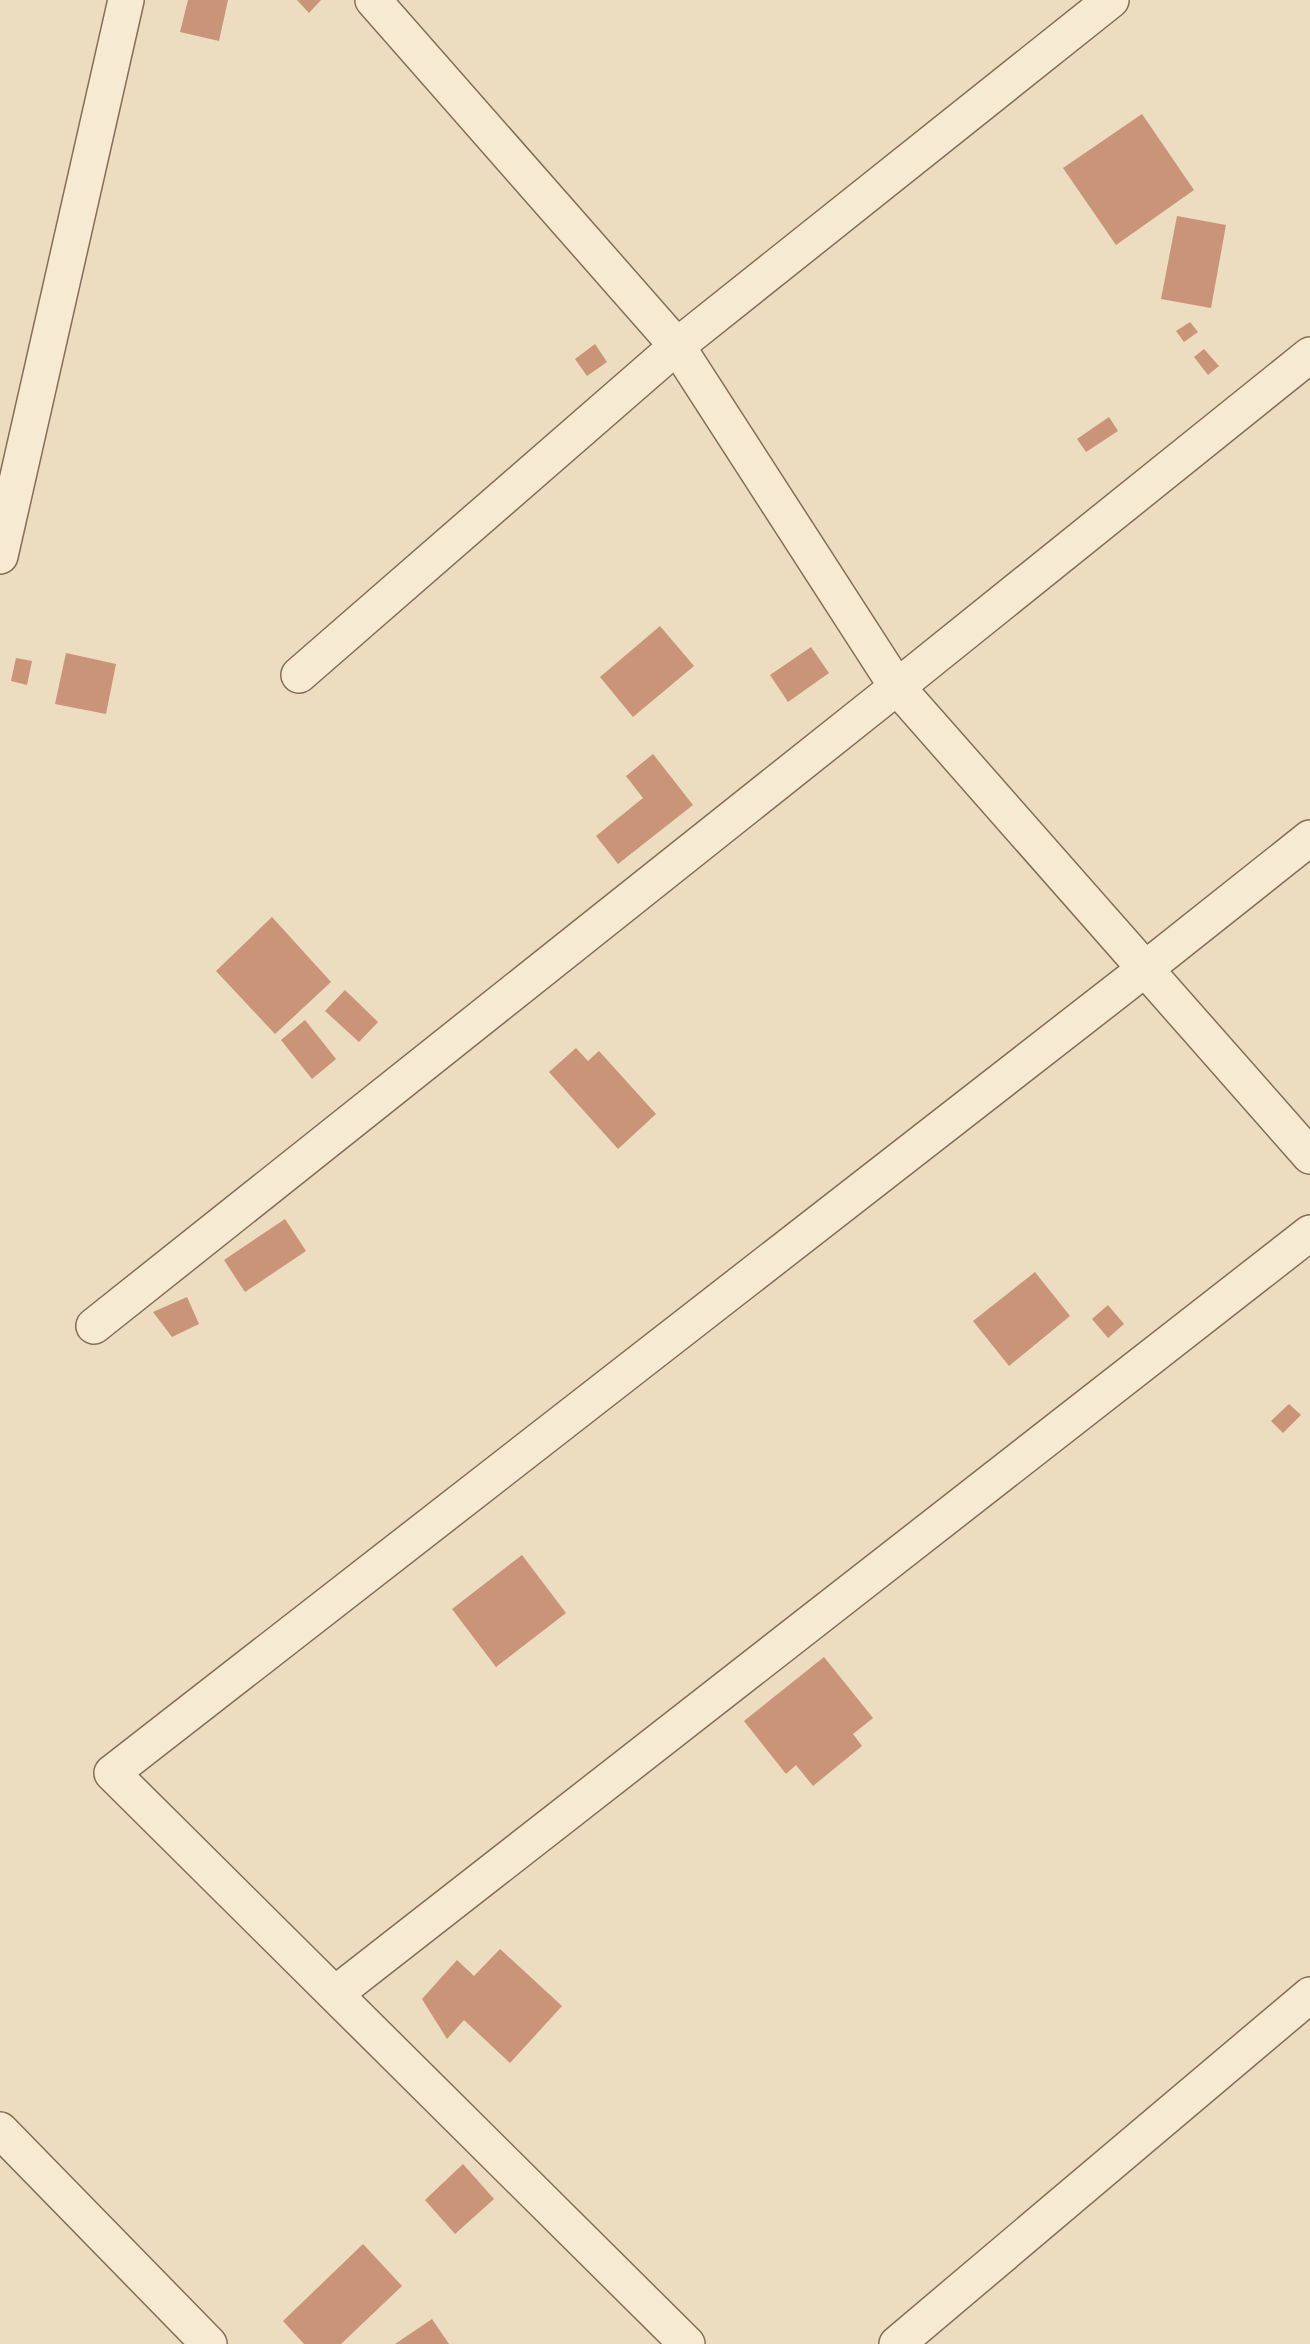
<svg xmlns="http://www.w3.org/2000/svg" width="1310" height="2344" font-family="Spectral,serif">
	<rect width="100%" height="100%" fill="#ecdcc0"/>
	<path fill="#c99477" d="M188 0H228L219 41 180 32Z
		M297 0H321L309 13Z
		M1142 114 1194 190 1116 245 1063 168Z
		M1177 216 1226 225 1211 308 1161 299Z
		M1190 322 1198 332 1184 342 1176 331Z
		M595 344 607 362 587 376 575 359Z
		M1204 349 1219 366 1208 375 1194 357Z
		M1109 417 1118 431 1086 452 1077 439Z
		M660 626 694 666 633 717 600 677Z
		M811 647 829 673 788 702 770 675Z
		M66 653 116 664 106 714 55 704Z
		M16 658 32 661 27 685 11 681Z
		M653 754 693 805 618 864 596 836 643 798 626 776Z
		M272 917 331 982 275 1034 216 971Z
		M345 990 378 1022 359 1042 325 1011Z
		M305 1020 336 1059 312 1079 281 1040Z
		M576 1048 588 1061 599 1051 656 1114 618 1149 549 1072Z
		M285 1219 306 1251 245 1292 224 1260Z
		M1035 1272 1070 1316 1009 1366 973 1321Z
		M187 1297 199 1324 172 1337 153 1312Z
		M1108 1305 1124 1324 1108 1338 1092 1319Z
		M1289 1404 1301 1415 1283 1433 1271 1421Z
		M522 1555 566 1613 496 1667 452 1609Z
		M824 1657 873 1718 853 1734 862 1746 813 1786 796 1765 786 1774 744 1721Z
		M500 1949 562 2006 510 2063 464 2020 447 2039 422 1999 457 1960 474 1976Z
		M463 2164 494 2199 455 2234 425 2200Z
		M363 2244 402 2286 341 2344H304L283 2321Z
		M432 2319 449 2344H395Z"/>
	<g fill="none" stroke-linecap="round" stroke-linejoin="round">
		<defs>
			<path id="street" d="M373 0 677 346 897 687 1310 1156
				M0 556 126 0
				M299 675 677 346 1111 0
				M94 1326 897 687 1310 355
				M335 1994 1310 1233
				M0 2130 209 2344
				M687 2344 112 1773 1145 969 1310 838
				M897 2344 1310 1995"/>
		</defs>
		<use href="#street" stroke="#846d59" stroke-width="38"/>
		<use href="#street" stroke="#f7ead3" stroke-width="35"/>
	</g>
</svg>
